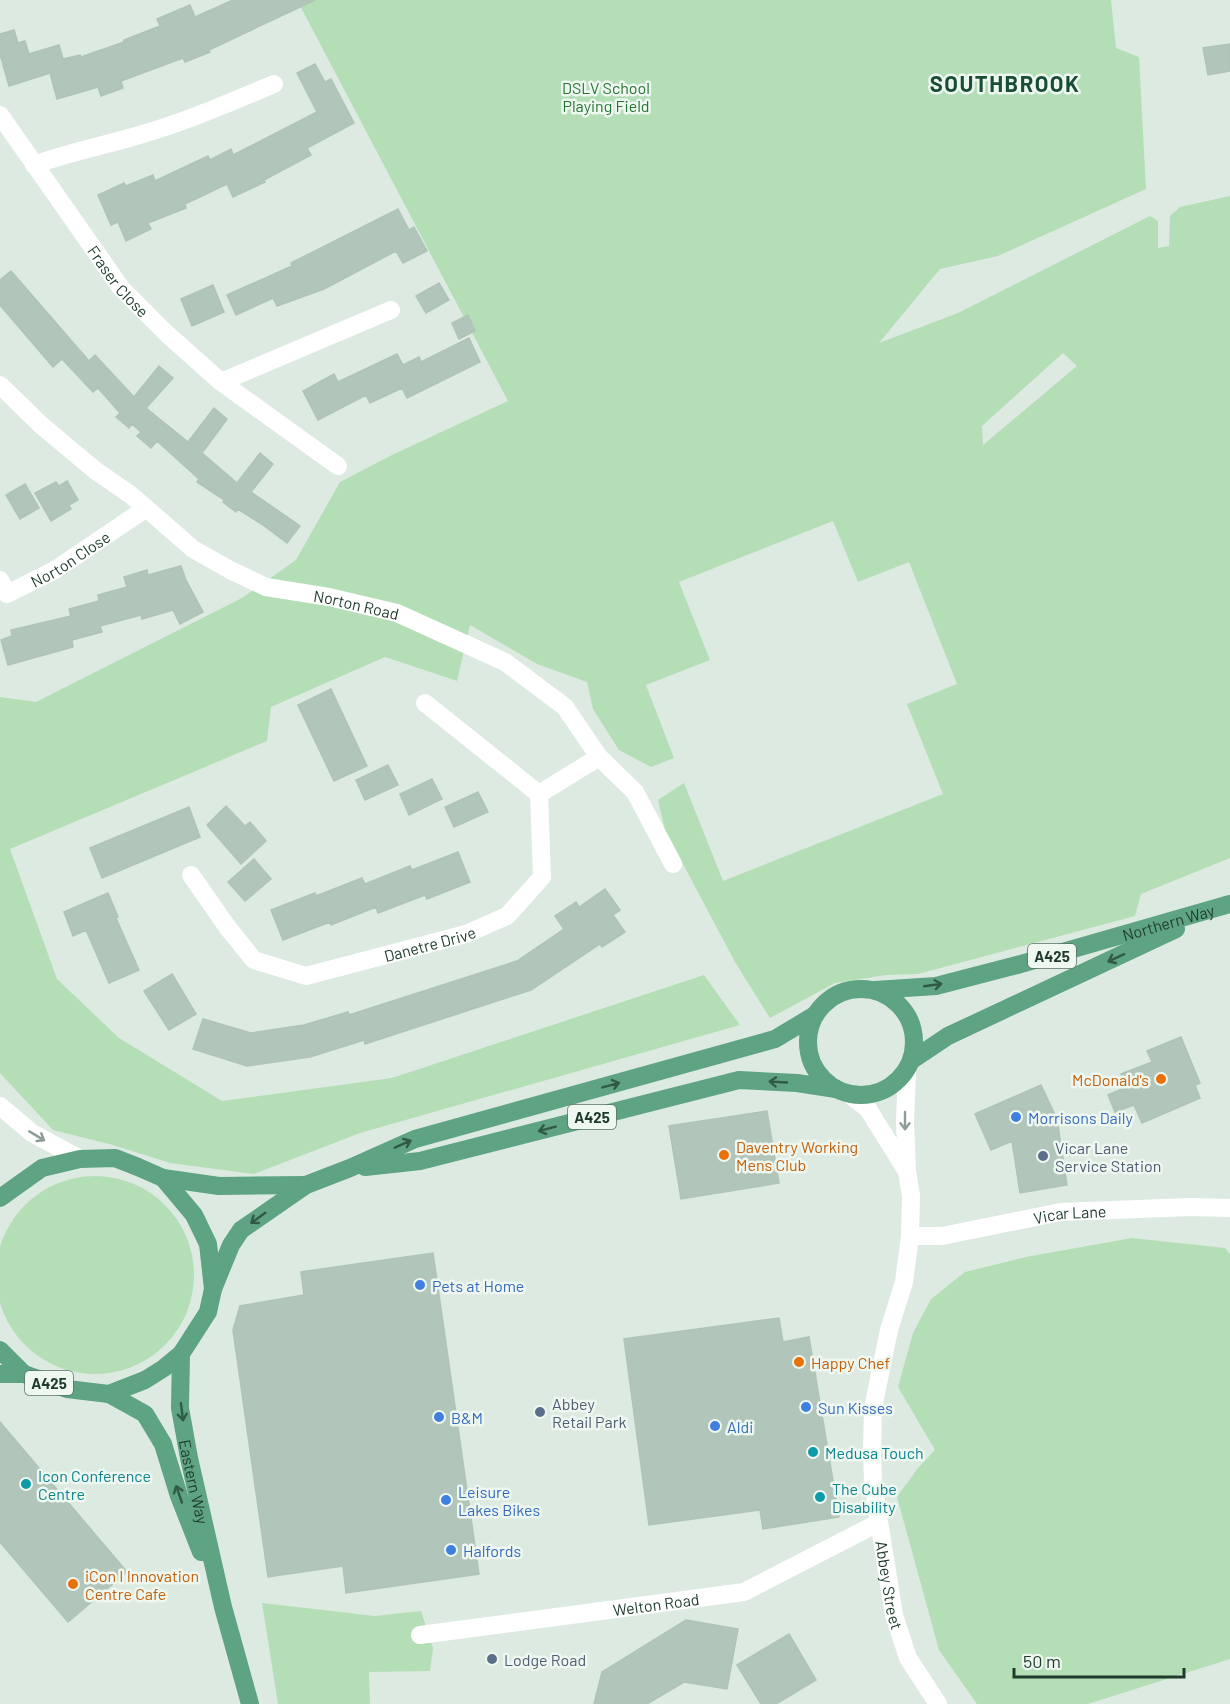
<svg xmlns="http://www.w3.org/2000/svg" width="1230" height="1704" font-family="Barlow,sans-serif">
	<rect width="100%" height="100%" fill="#ddeae1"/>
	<path fill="#b4deb6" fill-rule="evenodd" d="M297 0H1111L1116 48 1139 57 1146 189 998 256 940 269 879 343 958 313 1150 216 1158 221V248L1169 246 1170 216 1180 207 1230 196V858L1141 894 1135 916 918 974 886 975 835 983 770 1018 735 962 665 830 658 800 684 783 723 881 943 794 907 704 957 684 909 562 858 582 833 521 679 582 710 660 646 685 674 758 651 767 619 750 593 709 587 682 537 664 470 625 457 681 385 657 271 707 267 741 10 849 57 979 119 1038 222 1101 392 1078 704 975 740 1025 360 1133 254 1174 170 1163 113 1145 53 1130 0 1073V697L36 702 242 598 296 560 340 482 392 455 508 401ZM1063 353 1077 366 983 445 982 426Z
		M-4 1275a99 99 0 1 1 198 0a99 99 0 1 1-198 0Z
		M1132 1238 1225 1248 1230 1254V1659L1088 1704H977L939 1650 897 1497 918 1468 935 1450 898 1387 913 1333 931 1299 965 1272 1026 1257Z
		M262 1603 375 1616 421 1611 433 1648 430 1671 369 1672 370 1704H278Z"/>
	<path fill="#b2c5ba" stroke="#afc4b7" stroke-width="1.5" d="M233 0H315L209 50 210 52 185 62 183 58 121 81 123 88 101 96 98 87 57 99 50 73 9 86 0 54V34L14 30 18 43 25 41 29 54 59 45 63 59 80 55 81 57 124 42V40L160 26 157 19 190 5 195 17Z
		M1230 44V71L1208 75 1203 48Z
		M315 64 325 82 331 79 354 123 307 148 311 155 264 180 265 182 233 197 227 184 185 204 186 208 148 223 151 229 126 241 118 222 111 225 98 195 124 183 126 186 153 175 155 181 208 156 210 160 231 149 233 155 317 112 297 73Z
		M398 209 409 230 414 227 427 251 403 263 396 251 324 289 277 306 273 298 236 315 227 295 292 266 291 263Z
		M11 271 89 361 95 355 134 397 159 366 173 378 146 408 188 442 214 408 227 419 202 453 237 483 260 453 273 464 251 492 300 526 287 543 263 525 238 509 236 512 223 502 224 500 197 482 199 479 157 441 151 448 137 436 141 432 132 424 129 428 116 417 120 413 98 388 93 392 62 359 53 367 0 305V280Z
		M439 283 449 300 426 313 416 296Z
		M213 285 224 312 192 326 181 299Z
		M468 315 475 331 459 339 452 323Z
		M469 338 480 362 407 398 402 388 370 403 366 395 318 420 303 391 334 374 338 382 397 354 403 365 419 357 421 362Z
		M67 481 78 500 69 505 71 509 51 521 35 493 56 482 59 486Z
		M25 484 39 508 20 519 6 495Z
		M181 566 186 580 203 612 180 624 173 610 142 619 141 615 100 626 102 632 72 640 73 647 8 665 1 640 12 636 11 630 71 616 69 609 99 601 98 595 127 587 124 577 147 570 148 575Z
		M331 689 367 766 334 781 298 705Z
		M388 765 398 785 365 800 356 780Z
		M432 779 442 799 409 815 400 794Z
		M478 792 488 812 454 827 445 807Z
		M226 806 245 826 250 822 266 841 241 864 207 825Z
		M189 807 200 837 102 878 90 848Z
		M458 852 470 882 427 899 425 895 378 913 376 907 331 925 330 922 283 940 271 910 315 893 316 896 362 878 365 884 410 866 412 870Z
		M254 859 271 879 245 901 228 882Z
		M605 889 620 910 613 915 625 932 602 947 600 944 531 990 365 1044 364 1040 310 1057 247 1066 193 1049 203 1019 251 1033 304 1025 348 1012 349 1015 517 961 564 929 555 916 576 902 579 907Z
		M108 893 118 917 116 918 139 970 109 983 86 930 73 936 64 912Z
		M172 974 196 1014 169 1030 144 991Z
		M1181 1037 1200 1083 1195 1085 1200 1098 1142 1123 1134 1105 1115 1112 1108 1095 1127 1087 1121 1074 1152 1062 1147 1051Z
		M1041 1085 1057 1119 1067 1185 1020 1193 1012 1141 991 1150 975 1114Z
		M767 1111 779 1183 681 1199 669 1126Z
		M433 1253 479 1574 346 1593 343 1566 268 1577 233 1330 240 1306 304 1295 301 1272Z
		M779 1318 783 1342 809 1337 839 1517 763 1529 760 1510 649 1525 624 1339Z
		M0 1422 127 1572 68 1622 0 1542Z
		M686 1620 738 1629 727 1689 684 1682 647 1704H594L602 1672Z
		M789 1634 816 1680 776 1704H761L737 1665Z"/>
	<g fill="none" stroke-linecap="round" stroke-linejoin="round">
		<g stroke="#fff" stroke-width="18">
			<path id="s1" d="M0 115 121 288 166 333 221 382 338 466"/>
			<path d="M34 165C67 153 102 146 136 136 183 123 229 103 274 84"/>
			<path d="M221 382 391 310"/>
			<path id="s2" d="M0 385 41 425 96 471 131 495 193 549 230 570 266 587 329 597 397 613 505 662 565 707 599 757 635 792 673 864"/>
			<path id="s3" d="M0 580 7 594 55 570 145 509"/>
			<path d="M425 703 539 794"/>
			<path id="s4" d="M191 875 228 928 254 960 306 976 466 934 507 916 542 877 539 794 599 757"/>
			<path id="s5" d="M910 1236H942L1061 1212 1190 1207 1230 1208"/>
			<path id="s6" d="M420 1635 744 1592 878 1523"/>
		</g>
		<g stroke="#fff" stroke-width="18">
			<path id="s7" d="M907 1072 905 1122 907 1171 911 1196 910 1236 904 1282 889 1330 873 1408 872 1449 873 1484 894 1615 908 1658 938 1704"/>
			<path d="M850 1095 868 1109 906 1170"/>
			<path d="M0 1106 32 1133 80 1159"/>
		</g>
		<g stroke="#5ea382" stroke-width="18">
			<circle cx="861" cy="1042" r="53"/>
			<path id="s8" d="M875 990 936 986 1017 965 1230 904"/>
			<path d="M912 1060 948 1036 1176 929"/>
			<path d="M365 1167 420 1161 739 1080 797 1083 836 1089"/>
			<path d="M163 1178 219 1186 305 1185"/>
			<path d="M0 1198 42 1168 80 1159 115 1158 138 1167 163 1178 194 1215 208 1244 213 1289 208 1312 181 1354 164 1368 145 1380 109 1394 67 1389 24 1374 0 1350"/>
			<path d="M213 1289 231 1245 241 1230 306 1185 350 1168 415 1139 775 1039 815 1015"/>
			<path id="s9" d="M181 1354 180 1408 189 1458 223 1607 250 1704"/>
			<path d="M0 1374H24"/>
			<path d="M109 1394 145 1414 163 1444 179 1496 201 1552"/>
		</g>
	</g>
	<defs><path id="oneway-shaft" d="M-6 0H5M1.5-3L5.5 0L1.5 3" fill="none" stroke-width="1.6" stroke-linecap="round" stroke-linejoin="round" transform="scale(1.5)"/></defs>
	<g stroke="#315a46">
		<use href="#oneway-shaft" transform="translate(1116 958) rotate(155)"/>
		<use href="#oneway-shaft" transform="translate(933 985) rotate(-8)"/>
		<use href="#oneway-shaft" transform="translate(778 1082) rotate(-177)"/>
		<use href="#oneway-shaft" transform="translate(611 1085) rotate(-15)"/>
		<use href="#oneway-shaft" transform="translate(547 1129) rotate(165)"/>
		<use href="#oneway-shaft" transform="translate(403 1144) rotate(-24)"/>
		<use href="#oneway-shaft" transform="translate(258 1218) rotate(144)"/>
		<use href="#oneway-shaft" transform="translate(182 1412) rotate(83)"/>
		<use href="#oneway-shaft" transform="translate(179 1494) rotate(-109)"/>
	</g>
	<g stroke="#8e9d96">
		<use href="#oneway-shaft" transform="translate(905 1121) rotate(90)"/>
		<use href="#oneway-shaft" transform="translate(37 1136) rotate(31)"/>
	</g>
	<g fill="#e8710a" stroke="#eef7f0" stroke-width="2">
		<circle cx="1161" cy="1079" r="6"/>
		<circle cx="724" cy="1155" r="6"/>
		<circle cx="799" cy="1362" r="6"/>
		<circle cx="73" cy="1584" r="6"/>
	</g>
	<g fill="#3f7fe0" stroke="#eef7f0" stroke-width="2">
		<circle cx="1016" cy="1117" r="6"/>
		<circle cx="420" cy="1285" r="6"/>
		<circle cx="806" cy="1407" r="6"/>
		<circle cx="439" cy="1417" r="6"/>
		<circle cx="715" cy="1426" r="6"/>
		<circle cx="446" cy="1500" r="6"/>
		<circle cx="451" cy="1550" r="6"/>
	</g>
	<g fill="#5c6f8a" stroke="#eef7f0" stroke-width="2">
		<circle cx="1043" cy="1156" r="6"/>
		<circle cx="540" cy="1412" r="6"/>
		<circle cx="492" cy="1659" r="6"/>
	</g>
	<g fill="#0f9aa8" stroke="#eef7f0" stroke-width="2">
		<circle cx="813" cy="1452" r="6"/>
		<circle cx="26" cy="1484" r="6"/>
		<circle cx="820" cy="1497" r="6"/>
	</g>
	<g text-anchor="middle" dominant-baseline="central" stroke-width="5" stroke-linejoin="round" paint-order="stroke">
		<g fill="#eef7f0" stroke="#5c7367" stroke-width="1.5">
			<rect x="1028" y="944" width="48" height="24" rx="4.5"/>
			<rect x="568" y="1105" width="48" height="24" rx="4.5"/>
			<rect x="25" y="1371" width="48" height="24" rx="4.5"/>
		</g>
		<g font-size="15" font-weight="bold" fill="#1e3b2c">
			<text x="1052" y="956">A425</text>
			<text x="592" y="1117">A425</text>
			<text x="49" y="1383">A425</text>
		</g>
		<g font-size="16" fill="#267432" stroke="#eef7f0">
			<text x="606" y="87">DSLV School<tspan x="606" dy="18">Playing Field</tspan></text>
		</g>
		<g font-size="16" fill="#1e3b2c" stroke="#eef7f0">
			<text stroke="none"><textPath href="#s1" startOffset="204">Fraser Close</textPath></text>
			<text stroke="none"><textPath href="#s3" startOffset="88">Norton Close</textPath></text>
			<text stroke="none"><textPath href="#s2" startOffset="428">Norton Road</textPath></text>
			<text stroke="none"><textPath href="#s8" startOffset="302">Northern Way</textPath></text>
			<text stroke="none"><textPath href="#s4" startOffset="288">Danetre Drive</textPath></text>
			<text stroke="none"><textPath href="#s5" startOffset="162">Vicar Lane</textPath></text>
			<text stroke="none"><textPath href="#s9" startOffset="129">Eastern Way</textPath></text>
			<text stroke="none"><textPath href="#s7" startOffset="519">Abbey Street</textPath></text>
			<text stroke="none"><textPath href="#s6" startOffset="238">Welton Road</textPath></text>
		</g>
		<g font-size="16" fill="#c56008" stroke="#eef7f0" text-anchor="start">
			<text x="1149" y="1079" text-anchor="end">McDonald's</text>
			<text x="736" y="1146">Daventry Working<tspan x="736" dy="18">Mens Club</tspan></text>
			<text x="811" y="1362">Happy Chef</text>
			<text x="85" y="1575">iCon I Innovation<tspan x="85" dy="18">Centre Cafe</tspan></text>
		</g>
		<g font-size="16" fill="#366cbe" stroke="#eef7f0" text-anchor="start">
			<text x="1028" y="1117">Morrisons Daily</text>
			<text x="432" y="1285">Pets at Home</text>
			<text x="818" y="1407">Sun Kisses</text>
			<text x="451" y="1417">B&amp;M</text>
			<text x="727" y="1426">Aldi</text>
			<text x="458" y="1491">Leisure<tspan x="458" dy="18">Lakes Bikes</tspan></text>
			<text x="463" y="1550">Halfords</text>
		</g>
		<g font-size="16" fill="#4e5e75" stroke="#eef7f0" text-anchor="start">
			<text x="1055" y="1147">Vicar Lane<tspan x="1055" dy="18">Service Station</tspan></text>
			<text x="552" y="1403">Abbey<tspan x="552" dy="18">Retail Park</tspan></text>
			<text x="504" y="1659">Lodge Road</text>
		</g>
		<g font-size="16" fill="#0d838f" stroke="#eef7f0" text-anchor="start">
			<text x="825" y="1452">Medusa Touch</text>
			<text x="38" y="1475">Icon Conference<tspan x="38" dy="18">Centre</tspan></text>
			<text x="832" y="1488">The Cube<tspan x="832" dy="18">Disability</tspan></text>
		</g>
		<g font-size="22" font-weight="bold" letter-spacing="1.5" fill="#194e35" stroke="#eef7f0">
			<text x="1005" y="83">SOUTHBROOK</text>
		</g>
	</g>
	<path d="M1014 1668v9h170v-9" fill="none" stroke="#1e3b2c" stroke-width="3"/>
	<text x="1023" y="1668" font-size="18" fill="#1e3b2c" stroke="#eef7f0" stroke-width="4.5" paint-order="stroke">50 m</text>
</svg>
